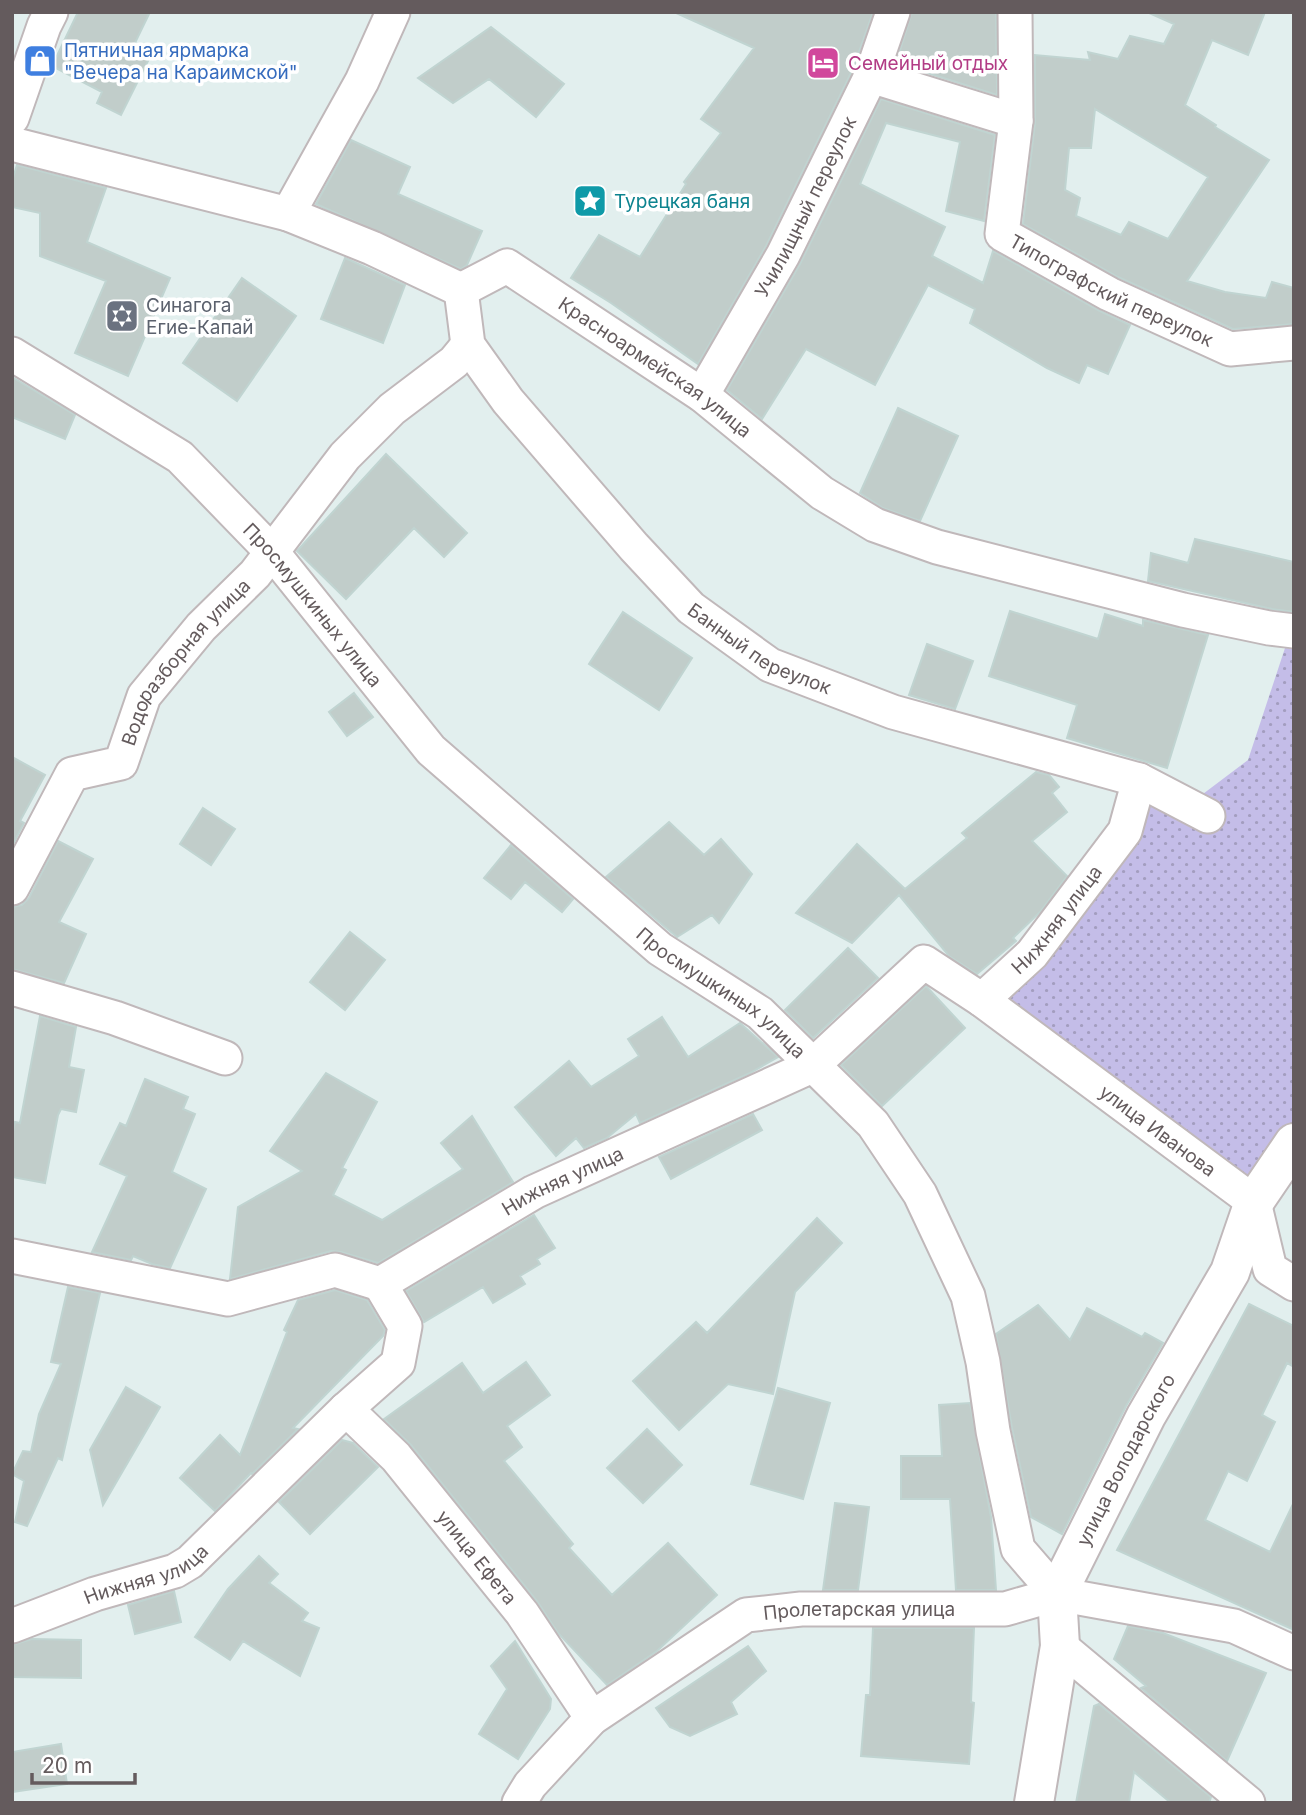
<svg xmlns="http://www.w3.org/2000/svg" width="1306" height="1815" font-family="Inter,sans-serif">
	<defs>
		<pattern id="park-dots" width="8" height="8" patternUnits="userSpaceOnUse" patternTransform="scale(1.75)"><rect width="8" height="8" fill="#c4bde8"/><path d="M2 2h.1M6 6h.1" fill="none" stroke="#a39dbf" stroke-width="1.8" stroke-linecap="round"/></pattern>
	</defs>
	<rect width="100%" height="100%" fill="#e2efee"/>
	<path fill="url(#park-dots)" d="M1294 644V1134L1253 1195 996 1004 1149 782 1191 803 1248 760 1286 645Z"/>
	<path fill="#c1cdca" stroke="#c0d4d1" stroke-width="2" fill-rule="evenodd" d="M78 12H150L133 47 151 55 121 115 97 103 102 92 52 66Z
		M674 12H873L853 69 766 246 698 364 611 303 571 278 599 235 640 257 686 184 684 182 721 133 701 119 754 48Z
		M912 12H996L997 95 896 63Z
		M1147 12H1265L1248 55 1212 40 1185 105 1216 125 1215 127 1269 160 1187 281 1225 292 1266 298 1272 282 1294 288V324L1233 329 1118 277 1023 224 1035 123V55L1090 60 1088 52 1118 59 1130 36 1164 44 1174 24ZM1095 109 1208 177 1168 239 1129 222 1121 235 1076 216 1080 198 1065 190 1069 148H1091Z
		M491 27 564 84 536 117 489 79 453 103 418 78Z
		M881 99 995 135 984 221 946 211 960 142 886 123 860 184 945 227 932 256 983 283 993 251 1100 311 1130 325 1108 374 1087 365 1079 383 1047 368 970 323 975 309 928 285 875 385 806 349 762 419 727 390 800 264Z
		M351 140 410 167 398 194 482 231 467 265 461 269 316 204Z
		M17 165 106 188 87 242 170 278 128 376 75 353 106 281 40 256V213L12 207V181Z
		M345 258 405 285 383 343 321 319Z
		M242 278 296 316 237 401 183 363Z
		M12 377 75 415 65 439 12 417Z
		M898 408 958 436 920 521 883 508 860 493Z
		M386 454 467 533 444 557 414 528 346 599 297 551Z
		M1195 539 1294 562V612L1272 609 1148 581 1151 553 1188 563Z
		M1010 611 1098 639 1105 614 1143 626V620L1208 635 1167 768 1067 738 1077 705 989 676Z
		M623 612 692 658 659 710 589 664Z
		M927 644 973 661 955 709 909 695Z
		M354 693 373 717 347 736 329 712Z
		M12 757 45 775 20 821 24 823 12 846Z
		M1036 772 1049 775 1059 787 1052 793 1067 812 1032 841 1067 876 1040 912 1013 938 1016 941 977 974 949 956 899 895 852 943 796 913 857 844 905 889 967 838 962 833Z
		M203 808 235 829 211 865 180 844Z
		M669 822 704 855 721 839 752 874 719 923 712 915 677 937 606 877Z
		M58 841 93 859 59 922 86 934 64 983 12 969V907L22 905 29 898Z
		M511 845 573 899 562 912 525 882 511 899 484 878Z
		M350 932 385 960 345 1010 310 982Z
		M848 948 878 978 813 1038 785 1010Z
		M926 986 965 1028 882 1106 841 1065Z
		M40 1016 76 1027 69 1067 84 1070 76 1112 61 1109 58 1115 45 1183 12 1177V1136L15 1122 20 1123Z
		M662 1017 688 1057 740 1023 778 1057 750 1073 640 1123 636 1114 607 1138 584 1148 576 1138 556 1156 515 1107 569 1061 591 1087 639 1056 628 1039Z
		M326 1073 377 1102 342 1168 346 1170 333 1195 382 1220 463 1169 441 1143 472 1116 513 1182 378 1263 341 1252 331 1251 230 1279 238 1207 302 1171 270 1151Z
		M145 1079 188 1097 183 1109 195 1114 172 1172 206 1189 170 1268 152 1264 133 1256 131 1260 92 1252 127 1176 100 1164 120 1123 126 1126Z
		M753 1114 762 1130 671 1179 659 1157Z
		M534 1215 555 1248 537 1259 540 1264 520 1276 525 1284 493 1303 483 1287 424 1322 406 1291Z
		M817 1218 842 1243 795 1292 773 1394 728 1384 679 1430 633 1381 696 1322 707 1333Z
		M68 1287 100 1293 62 1460 58 1458 27 1526 15 1522 24 1481 12 1474 23 1451 31 1452 39 1414 61 1364 51 1362Z
		M335 1290 367 1300 385 1330 383 1336 293 1428 298 1429 252 1474 251 1473 215 1511 180 1478 220 1435 240 1455 287 1332 284 1330 298 1300Z
		M1249 1304 1294 1326V1367L1287 1363 1262 1415 1275 1422 1247 1481 1228 1471 1205 1520 1270 1552 1294 1502V1630L1117 1550Z
		M1038 1305 1070 1340 1087 1308 1142 1337 1145 1333 1163 1343 1126 1406 1062 1534 1031 1517 1012 1428 996 1334Z
		M526 1362 550 1395 507 1426 522 1447 504 1461 573 1544 569 1548 612 1595 668 1543 717 1595 657 1651 607 1685 558 1633 537 1601 411 1445 384 1419 462 1363 483 1393Z
		M126 1387 160 1407 103 1505 90 1450Z
		M778 1388 830 1403 803 1499 751 1484Z
		M970 1403 991 1517 996 1590H956L950 1499H901V1456H942L939 1405Z
		M647 1429 682 1465 643 1503 607 1468Z
		M342 1440 353 1443 378 1467 310 1534 279 1502Z
		M835 1503 869 1507 858 1590H823Z
		M259 1556 278 1574 269 1583 308 1613 302 1621 319 1628 300 1676 243 1641 230 1660 195 1637 228 1589Z
		M174 1591 181 1622 135 1634 128 1605Z
		M1128 1626 1163 1633 1266 1673 1227 1761 1141 1688 1146 1686 1114 1659Z
		M873 1628H974L971 1702 974 1703 969 1764 861 1756 866 1695H870Z
		M32 1639 81 1640V1678L12 1677V1645Z
		M515 1641 551 1699 550 1709 518 1759 479 1734 507 1689 491 1666Z
		M748 1646 766 1671 731 1702 737 1714 690 1736 670 1727 656 1708Z
		M1099 1704 1211 1797 1209 1803H1171L1134 1772 1129 1803H1076L1094 1706Z
		M61 1744 67 1784 12 1792V1752Z"/>
	<g fill="none" stroke-linecap="round" stroke-linejoin="round">
		<defs>
			<g id="minor">
				<path id="s1" d="M1015 12 1016 121 1002 234 1109 294 1230 349 1294 343"/>
				<path d="M871 76 1016 121"/>
				<path d="M12 118 44 26 51 12"/>
				<path id="s2" d="M12 144 288 214 372 248 461 290 507 266 702 395 822 493 875 525 937 547 1183 610 1269 628 1294 631"/>
				<path d="M288 214 362 81 393 12"/>
				<path id="s3" d="M461 290 468 345 508 401 634 547 691 608 770 665 893 712 1139 780 1208 816"/>
				<path id="s4" d="M12 354 180 457 272 552 431 750 660 949 760 1013 873 1124 920 1194 968 1296 983 1362 993 1431 1018 1549 1057 1594 1234 1626 1294 1653"/>
				<path id="s5" d="M702 395 783 255 871 76 893 12"/>
				<path id="s6" d="M12 888 72 774 121 763 144 696 201 627 255 574 345 456 392 409 454 362 468 345"/>
				<path d="M12 988 115 1018 225 1058"/>
				<path id="s7" d="M982 1000 1254 1202 1270 1269 1294 1284"/>
				<path d="M12 1256 228 1299 335 1270 380 1284"/>
				<path id="s8" d="M380 1284 534 1192 812 1066 924 962 982 1000 1032 954 1125 831 1139 780"/>
				<path id="s9" d="M346 1409 396 1457 522 1613 592 1718"/>
				<path id="s10" d="M12 1626 95 1594 175 1571 190 1562 346 1409 398 1363 405 1326 380 1284"/>
				<path d="M1060 1646 1248 1803"/>
				<path id="s11" d="M519 1803 530 1785 592 1718 746 1615 801 1609H1005L1057 1594"/>
			</g>
			<g id="tertiary">
				<path id="s12" d="M1034 1803 1060 1646 1057 1594 1146 1416 1230 1272 1254 1202 1294 1143"/>
			</g>
		</defs>
		<use href="#minor" stroke="#c0b8ba" stroke-width="37"/>
		<use href="#tertiary" stroke="#c0b8ba" stroke-width="42"/>
		<use href="#minor" stroke="#fff" stroke-width="33"/>
		<use href="#tertiary" stroke="#fff" stroke-width="38"/>
	</g>
	<defs>
		<symbol id="shop-square" viewBox="-11 -11 22 22"><rect x="-9" y="-9" width="18" height="18" rx="4" fill="#3f7fe0" stroke="#fff"/><path d="M-5-2.5h2.3a2.7 3.5 0 0 1 5.4 0H5L5.5 6h-11ZM-1.5-2.5h3a1.5 2.3 0 0 0-3 0Z" fill="#fff"/></symbol>
		<symbol id="hotel-square" viewBox="-11 -11 22 22"><rect x="-9" y="-9" width="18" height="18" rx="4" fill="#d1479c" stroke="#fff"/><path d="M-6-4.5h1.5V1H6V5H4.5V3h-9V5H-6ZM-4 0a1.8 1.8 0 1 1 3.6 0ZM.5 0V-2.5h3Q6-2.5 6 0Z" fill="#fff"/></symbol>
		<symbol id="sight-square" viewBox="-11 -11 22 22"><rect x="-9" y="-9" width="18" height="18" rx="4" fill="#0f9aa8" stroke="#fff"/><path d="M0-6L1.8-2.2L6-1.7L2.9 1.2L3.7 5.4L0 3.3L-3.7 5.4L-2.9 1.2L-6-1.7L-1.8-2.2Z" fill="#fff"/></symbol>
		<symbol id="synagogue-square" viewBox="-11 -11 22 22"><rect x="-9" y="-9" width="18" height="18" rx="4" fill="#6b7280" stroke="#fff"/><path d="M0-6.5L5.6 3.2H-5.6ZM0 6.5L5.6-3.2H-5.6Z" fill="#fff"/></symbol>
	</defs>
	<g fill-rule="evenodd">
		<use href="#shop-square" x="21" y="42" width="38" height="38"/>
		<use href="#hotel-square" x="804" y="44" width="38" height="38"/>
		<use href="#sight-square" x="571" y="182" width="38" height="38"/>
		<use href="#synagogue-square" x="103" y="297" width="38" height="38"/>
	</g>
	<g text-anchor="middle" dominant-baseline="central" stroke-width="7" stroke-linejoin="round" paint-order="stroke">
		<g font-size="19" fill="#366cbe" stroke="#fff" text-anchor="start">
			<text x="64" y="50">Пятничная ярмарка<tspan x="64" dy="22">"Вечера на Караимской"</tspan></text>
		</g>
		<g font-size="19" fill="#b23c85" stroke="#fff" text-anchor="start">
			<text x="848" y="63">Семейный отдых</text>
		</g>
		<g font-size="19" fill="#0d838f" stroke="#fff" text-anchor="start">
			<text x="614" y="201">Турецкая баня</text>
		</g>
		<g font-size="19" fill="#645b5d" stroke="#fff">
			<text stroke="none"><textPath href="#s5" startOffset="215">Училищный переулок</textPath></text>
			<text stroke="none"><textPath href="#s1" startOffset="346">Типографский переулок</textPath></text>
			<text stroke="none"><textPath href="#s2" startOffset="705">Красноармейская улица</textPath></text>
			<text stroke="none"><textPath href="#s4" startOffset="396">Просмушкиных улица</textPath></text>
			<text stroke="none"><textPath href="#s3" startOffset="481">Банный переулок</textPath></text>
			<text stroke="none"><textPath href="#s6" startOffset="301">Водоразборная улица</textPath></text>
			<text stroke="none"><textPath href="#s8" startOffset="817">Нижняя улица</textPath></text>
			<text stroke="none"><textPath href="#s4" startOffset="962">Просмушкиных улица</textPath></text>
			<text stroke="none"><textPath href="#s7" startOffset="219">улица Иванова</textPath></text>
			<text stroke="none"><textPath href="#s8" startOffset="210">Нижняя улица</textPath></text>
			<text stroke="none"><textPath href="#s12" startOffset="362">улица Володарского</textPath></text>
			<text stroke="none"><textPath href="#s9" startOffset="198">улица Ефета</textPath></text>
			<text stroke="none"><textPath href="#s10" startOffset="144">Нижняя улица</textPath></text>
			<text stroke="none"><textPath href="#s11" startOffset="411">Пролетарская улица</textPath></text>
		</g>
		<g font-size="19" fill="#5b616d" stroke="#fff" text-anchor="start">
			<text x="146" y="305">Синагога<tspan x="146" dy="22">Егие-Капай</tspan></text>
		</g>
	</g>
	<rect width="1306" height="1815" fill="none" stroke="#645b5d" stroke-width="28"/>
	<path d="M32 1773v10h103v-10" fill="none" stroke="#645b5d" stroke-width="3.5"/>
	<text x="42" y="1773" font-size="21" fill="#645b5d" stroke="#ffffff" stroke-width="5" paint-order="stroke">20 m</text>
</svg>
